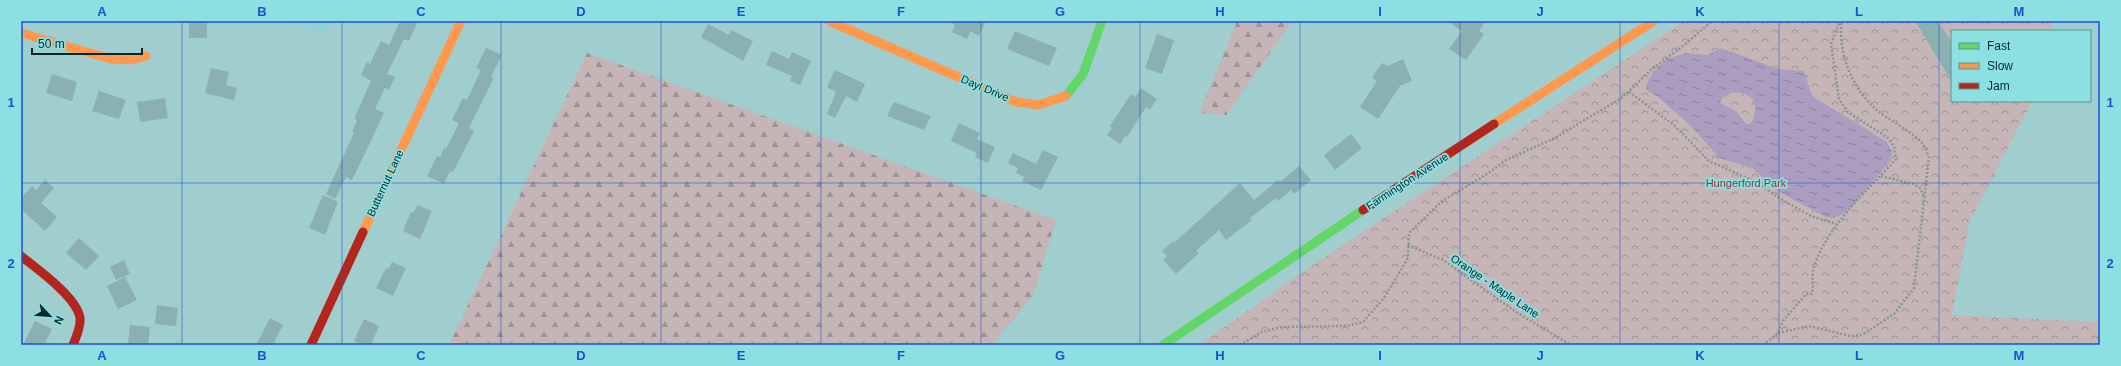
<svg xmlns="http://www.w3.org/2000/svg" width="2121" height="366" font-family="Arial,sans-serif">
	<defs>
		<pattern id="forest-firs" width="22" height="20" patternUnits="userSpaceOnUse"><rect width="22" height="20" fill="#c5b5b6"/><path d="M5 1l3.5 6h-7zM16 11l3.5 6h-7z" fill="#9e9394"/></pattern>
		<pattern id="park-crowns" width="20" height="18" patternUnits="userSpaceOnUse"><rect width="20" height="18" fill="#c5b5b6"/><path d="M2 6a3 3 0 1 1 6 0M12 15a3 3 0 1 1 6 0" fill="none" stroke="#9e9394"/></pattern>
		<pattern id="water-ripples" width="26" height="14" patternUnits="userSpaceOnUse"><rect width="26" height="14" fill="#aa9dc0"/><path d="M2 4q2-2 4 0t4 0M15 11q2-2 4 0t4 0" fill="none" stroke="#88809c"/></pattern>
	</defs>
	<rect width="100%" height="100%" fill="#a0cdce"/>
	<path fill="#8ad4d6" d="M285 21H331L325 32Z"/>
	<path fill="url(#forest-firs)" d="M1237 21H1293L1226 115 1199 113Z
		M587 53 1056 220 1033 296 992 345H449Z"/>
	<path fill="url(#park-crowns)" d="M1684 21H2054L2051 31H1952V101H2032L1969 224 1952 315 2100 322V345H1199L1311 266Z"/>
	<path fill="url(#water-ripples)" fill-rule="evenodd" d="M1720 48 1778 69 1804 71 1812 96 1887 142 1892 152 1891 160 1848 211 1834 218 1826 217 1779 192 1752 168 1719 158 1691 126 1658 97 1647 90 1646 86 1652 73 1667 59 1686 53 1708 55ZM1731 93C1754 90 1760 105 1751 124H1746L1737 112 1720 103 1722 98Z"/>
	<path fill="#8bb0b1" d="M189 21H207V38H189Z
		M400 21H418L409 41 404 39 387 74 395 77 389 90 385 88 375 109 384 113 371 141 352 180 346 177 335 199 326 194 354 133 352 132 357 120 354 119 371 81 361 75 367 62 370 64 381 41 389 45Z
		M946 21H986L979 36 970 31 967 39 952 32 955 25Z
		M1447 21H1486L1479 31 1484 34 1466 60 1449 49 1462 31Z
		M1915 21H1938L1952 43V82Z
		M708 24 729 35 731 30 753 41 743 61 701 37Z
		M1015 31 1057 48 1049 66 1007 49Z
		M1157 34 1174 40 1162 74 1145 68Z
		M486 48 502 55 491 77 494 78 469 128 474 131 453 172 450 171 444 184 427 176 437 156 440 157 444 148 446 149 459 123 452 120 463 98 467 100 481 70 476 68Z
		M772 51 789 59 792 52 811 61 800 85 790 81 792 76 766 65Z
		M1403 59 1412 81 1400 86 1378 119 1360 107 1377 81 1372 78 1382 63 1388 66Z
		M211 68 229 72 226 85 237 88 234 100 205 93Z
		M835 70 865 84 857 102 846 96 835 118 827 114 836 92 827 87Z
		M52 74 77 82 72 101 46 93Z
		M1141 88 1157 99 1150 110 1146 107 1127 137 1125 136 1120 144 1107 135 1112 128 1110 126 1131 94 1135 97Z
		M99 91 126 100 119 119 92 111Z
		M165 98 168 118 140 122 137 102Z
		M894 102 931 116 924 130 887 116Z
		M959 123 980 133 977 139 995 147 988 163 975 157 977 153 951 141Z
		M1351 134 1362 148 1335 170 1324 155Z
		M1043 150 1058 157 1041 190 1022 181 1024 177 1016 173 1018 168 1008 163 1013 153 1036 164Z
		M1299 166 1311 180 1294 194 1291 190 1278 201 1276 198 1250 218 1252 220 1226 240 1219 230 1196 251 1199 253 1176 274 1163 260 1167 256 1162 251 1173 241 1174 243 1240 183 1254 200 1278 180 1280 182Z
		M45 180 54 188 41 203 57 217 45 231 21 209V198L32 186 36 190Z
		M323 195 338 202 325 235 309 228Z
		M417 205 432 211 420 239 403 231 411 212 414 213Z
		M79 238 99 256 86 270 66 253Z
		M124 260 130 274 116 280 110 267Z
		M392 262 406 268 393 296 376 288 386 268 388 269Z
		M125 277 137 300 118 309 107 286Z
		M157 305 178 308 176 326 155 324Z
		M270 318 283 325 273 345H256Z
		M364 319 379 326 371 345H363L354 341Z
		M35 321 52 329 44 345H23Z
		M130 325 150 327 148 345H128Z"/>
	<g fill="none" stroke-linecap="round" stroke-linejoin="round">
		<path stroke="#869693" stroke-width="2.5" stroke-dasharray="2 2" stroke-linecap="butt" d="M1629 92 1674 125 1709 161 1754 181 1784 201 1811 216 1837 224
			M1881 176 1914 184 1920 188 1924 197
			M1408 245 1443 260 1519 314 1571 345
			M1778 333 1809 326 1850 336 1862 335 1894 314 1914 288 1929 157C1927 153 1925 147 1922 143 1914 133 1889 120 1878 111 1853 90 1837 53 1842 21
			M1240 345 1262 332 1282 327 1347 326 1363 322 1384 298 1408 258 1409 233 1442 201 1487 174 1506 160 1553 139 1623 97 1652 69 1683 46 1712 21
			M1763 345 1778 333 1783 321 1806 294H1812C1814 285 1811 275 1814 267 1826 227 1868 190 1896 159L1894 146 1888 138 1848 112 1839 99 1831 44 1840 21"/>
		<path stroke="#63d668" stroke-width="9" d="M1066 96 1083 74 1102 21
			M1163 345 1363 210"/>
		<path stroke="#ff974d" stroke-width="9" d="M829 21 1016 102 1038 105 1066 96
			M21 33 111 59 130 60 146 56
			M1494 124 1654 21
			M363 232 461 21"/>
		<path stroke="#b3261e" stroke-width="9" d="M1363 210 1494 124
			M21 256C37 269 77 297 80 318 81 327 76 337 73 345
			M311 345 363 232"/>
	</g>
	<path fill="none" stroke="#1d4ed8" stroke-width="1" stroke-opacity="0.55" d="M182 21V345M342 21V345M501 21V345M661 21V345M821 21V345M981 21V345M1140 21V345M1300 21V345M1460 21V345M1620 21V345M1779 21V345M1939 21V345M21 183H2100"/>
	<g text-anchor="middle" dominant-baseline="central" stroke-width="3.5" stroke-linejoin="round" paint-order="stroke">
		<g font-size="11" fill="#03292a" stroke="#8ce0e2">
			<text transform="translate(985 88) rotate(23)">Dayl Drive</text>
			<text transform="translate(1407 181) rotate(-33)">Farmington Avenue</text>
			<text transform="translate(385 183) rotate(-65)">Butternut Lane</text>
			<text transform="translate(1495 286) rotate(34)">Orange - Maple Lane</text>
		</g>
		<g font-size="11" fill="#88363d" stroke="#8ce0e2">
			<text x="1746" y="183">Hungerford Park</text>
		</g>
	</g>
	<rect width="2121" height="366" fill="none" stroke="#8ce0e2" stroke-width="44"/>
	<rect x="1951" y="30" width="140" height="72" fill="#8ce0e2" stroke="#559798"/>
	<rect x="1959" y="43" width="20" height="6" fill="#63d668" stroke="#559798"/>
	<text x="1987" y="50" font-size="12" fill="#03292a">Fast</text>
	<rect x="1959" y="63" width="20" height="6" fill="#ff974d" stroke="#559798"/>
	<text x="1987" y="70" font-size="12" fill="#03292a">Slow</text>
	<rect x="1959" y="83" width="20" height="6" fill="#b3261e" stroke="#559798"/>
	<text x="1987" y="90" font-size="12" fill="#03292a">Jam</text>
	<g transform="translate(50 316) rotate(116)" stroke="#8ce0e2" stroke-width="3" paint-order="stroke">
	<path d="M0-3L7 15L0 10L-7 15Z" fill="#03292a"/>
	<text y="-6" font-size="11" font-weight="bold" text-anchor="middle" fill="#03292a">N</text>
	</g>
	<path d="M32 48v6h110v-6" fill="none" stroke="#03292a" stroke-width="2"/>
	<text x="38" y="48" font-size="12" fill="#03292a" stroke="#8ce0e2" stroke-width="3" paint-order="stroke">50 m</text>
	<rect x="22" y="22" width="2077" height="322" fill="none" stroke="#1d4ed8" stroke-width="1.5"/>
	<g font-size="13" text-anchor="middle" font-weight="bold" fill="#1d4ed8">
		<text x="102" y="16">A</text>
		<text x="262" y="16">B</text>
		<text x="421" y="16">C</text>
		<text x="581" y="16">D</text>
		<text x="741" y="16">E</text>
		<text x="901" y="16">F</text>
		<text x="1060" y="16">G</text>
		<text x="1220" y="16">H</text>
		<text x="1380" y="16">I</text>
		<text x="1540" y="16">J</text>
		<text x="1700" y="16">K</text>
		<text x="1859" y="16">L</text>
		<text x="2019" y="16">M</text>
		<text x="11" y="107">1</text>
		<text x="2110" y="107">1</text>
		<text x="11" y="268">2</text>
		<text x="2110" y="268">2</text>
		<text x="102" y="360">A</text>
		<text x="262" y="360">B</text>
		<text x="421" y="360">C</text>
		<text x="581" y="360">D</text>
		<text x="741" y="360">E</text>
		<text x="901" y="360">F</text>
		<text x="1060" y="360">G</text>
		<text x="1220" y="360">H</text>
		<text x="1380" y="360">I</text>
		<text x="1540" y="360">J</text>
		<text x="1700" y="360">K</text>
		<text x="1859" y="360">L</text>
		<text x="2019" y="360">M</text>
	</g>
</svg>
